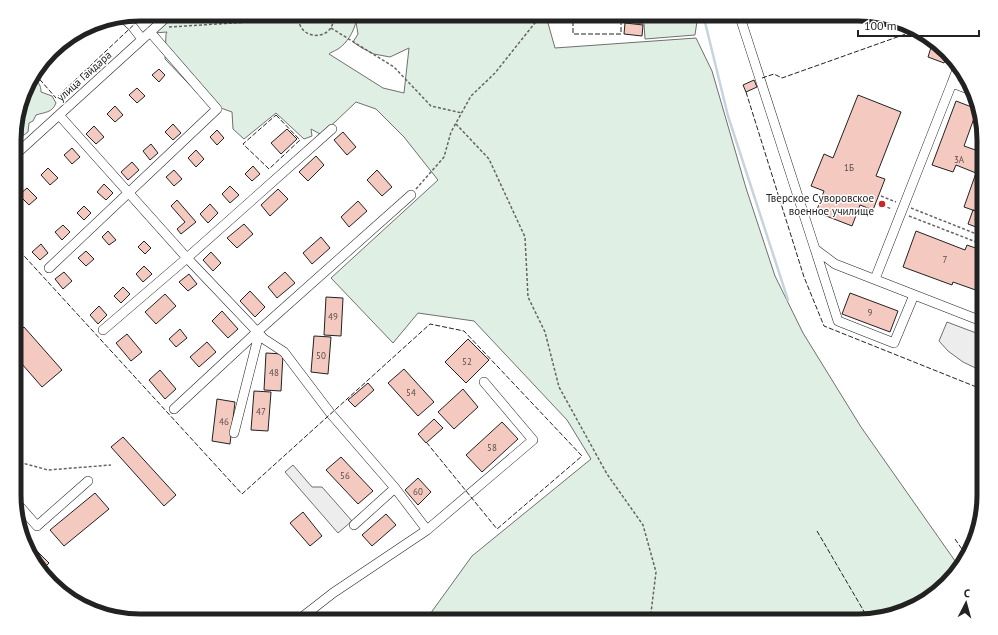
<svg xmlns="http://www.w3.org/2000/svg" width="998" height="635" font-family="'PT Sans',sans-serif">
	<rect width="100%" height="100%" fill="#fff"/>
	<path fill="#e0efe3" stroke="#6f6f6f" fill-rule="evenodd" d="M174 14H357L356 22 361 17V14H553L546 16 555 48 696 38 712 71 746 188 775 276 803 333 861 427 960 568 921 604 866 621H425L472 556 591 459 567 420 474 321 418 313 393 343 331 278 438 180 404 137 376 109 356 102 335 122 320 134 311 129 312 136 304 139 276 113 244 139 233 129 232 112 207 103 165 59 166 34 167 32 154 33ZM356 22 358 34 353 42 362 48 374 54 390 57 409 48 404 93 383 88 329 54C331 52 335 51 338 49 347 43 353 33 356 22Z
		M624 14H698L695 35 645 39 644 24 624 22Z
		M32 78C38 81 41 85 41 92L52 96 56 103C52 113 45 112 36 115L33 121 29 123 28 132 24 135 19 134 15 138V123L27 84Z"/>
	<path fill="#ededed" stroke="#6f6f6f" d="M947 322 984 336V372L963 362 948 351 939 341Z
		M293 465 312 487H322L352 521 338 533 285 472Z"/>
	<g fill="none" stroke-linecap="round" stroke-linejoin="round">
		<path stroke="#c7d3dd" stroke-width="2.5" d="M703 14 728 116 788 300"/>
	</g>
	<path fill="#f3c9c0" stroke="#222" d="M92 23H95L50 63 46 59 57 45Z
		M625 23 643 25 642 36 624 34Z
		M933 41 947 55 944 63 928 57Z
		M159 69 165 75 159 82 152 75Z
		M754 80 757 87 746 92 743 85Z
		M137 88 145 96 137 103 129 95Z
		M858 95 901 112 876 176 885 179 873 210 860 205 852 226 816 212 824 191 811 186 824 154 833 158Z
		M956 101 977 109V110L964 146 984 153V214L964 207 976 173 956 165 953 172 932 165Z
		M115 106 123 115 115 122 107 114Z
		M173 124 181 133 173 140 165 132Z
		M94 126 104 137 96 144 86 134Z
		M287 129 297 139 281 154 271 143Z
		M217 130 224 138 217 145 210 137Z
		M343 132 356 147 347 155 334 140Z
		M151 144 158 153 150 160 143 151Z
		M72 148 80 157 72 164 64 155Z
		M196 150 204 159 196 167 188 158Z
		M316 156 324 165 308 181 299 172Z
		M132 162 139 170 128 180 121 172Z
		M253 166 260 174 252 181 245 174Z
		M48 168 58 178 50 185 41 175Z
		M174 170 182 179 174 186 166 177Z
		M377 170 392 187 382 196 367 180Z
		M104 184 113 193 106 200 97 192Z
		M230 186 239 195 230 203 222 194Z
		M27 188 37 198 29 205 19 195Z
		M278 189 288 199 270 216 261 205Z
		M177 200 196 222 181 234 177 229 185 222 171 206Z
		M358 201 367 211 349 227 341 217Z
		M210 204 218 213 208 223 200 214Z
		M84 206 91 213 84 220 77 213Z
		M973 210 979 212 975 220 984 223V230L968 224Z
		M244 224 253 234 237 248 227 238Z
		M63 225 70 232 62 240 55 232Z
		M108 231 116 240 109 245 102 237Z
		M916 231 965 250 967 245 984 251V293L953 282 952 285 903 267Z
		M321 237 330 248 312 264 303 253Z
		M144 241 151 248 145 254 138 247Z
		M41 244 48 253 40 260 32 252Z
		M86 251 94 259 86 266 78 258Z
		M211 252 221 263 213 271 203 260Z
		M144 266 152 274 143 282 136 274Z
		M64 272 72 281 63 289 55 279Z
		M285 272 295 283 277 298 268 287Z
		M189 274 197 284 188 291 179 282Z
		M123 287 130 294 121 303 114 296Z
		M250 291 265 307 255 317 240 301Z
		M850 293 898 311 890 332 842 314Z
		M165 294 176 306 156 324 145 312Z
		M326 297 343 298 341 336 324 335Z
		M99 306 107 315 98 324 90 315Z
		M222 311 238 329 228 338 212 321Z
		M24 327 62 370 42 387 15 356V335Z
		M180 329 187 338 176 347 169 339Z
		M127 334 142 352 131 361 116 343Z
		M314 336 331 337 328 374 311 372Z
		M468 339 489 360 466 383 445 362Z
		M207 342 216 352 199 367 190 357Z
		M266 353 283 354 281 391 264 390Z
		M404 369 434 402 418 416 388 383Z
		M160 370 176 389 165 399 149 380Z
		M368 383 374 390 355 407 348 400Z
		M463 389 478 407 454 429 438 412Z
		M254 391 271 392 268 431 251 430Z
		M217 399 235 402 230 444 212 441Z
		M434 419 443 428 426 443 418 434Z
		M502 422 518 439 482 472 466 455Z
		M123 437 176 495 164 506 111 447Z
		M341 457 373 491 358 504 326 470Z
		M418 478 431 492 418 505 405 490Z
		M95 493 109 509 64 546 50 530Z
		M303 512 322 536 310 546 290 523Z
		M386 514 396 525 372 546 362 535Z
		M35 549 49 563 42 570 31 558 29 554Z
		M162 614 168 621H154Z
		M832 614 837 621H823Z"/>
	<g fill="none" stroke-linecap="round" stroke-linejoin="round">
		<defs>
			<path id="minor" d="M739 14 815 249 835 264 984 322
				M122 17 132 26 142 39
				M958 67 952 83 971 90
				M59 115 187 258 264 339 284 352 331 414 395 488 354 525
				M984 133 981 139 984 140
				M15 155 170 14
				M815 249 838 321 894 343 914 295
				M49 268 217 109 150 32
				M875 279 952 83
				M103 330 187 258 332 129
				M174 409 257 332 411 195
				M234 433 259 334
				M15 501 37 526 88 481
				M427 530 533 440 484 382
				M297 621 333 593 427 530 395 488"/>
		</defs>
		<use href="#minor" stroke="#222" stroke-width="10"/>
		<path stroke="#646464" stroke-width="1.5" stroke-dasharray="3 2" stroke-linecap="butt" d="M286 14V20
			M299 14C295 43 338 42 333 14
			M169 27 298 19
			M331 28 394 67 431 106 462 113
			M456 124 489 159 525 237 528 297 545 332 559 387 607 474 643 525 656 572 650 621
			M416 189 444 157 451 132 471 96 495 73 542 14
			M881 196 896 202
			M878 204 892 209
			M911 208 984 237
			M909 216 984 245
			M15 461 48 470 111 465"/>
		<use href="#minor" stroke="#fff" stroke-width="9"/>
		<path stroke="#222" stroke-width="1" stroke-dasharray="5 2" stroke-linecap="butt" d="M573 14V34H621V14
			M35 74 56 98 140 19 136 15
			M762 78 774 74 782 78 917 30
			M746 92 804 277 824 326 984 390
			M276 115 300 140 269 169 243 144Z
			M15 246 242 494 430 324 464 331 582 456 497 529 427 443
			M817 531 869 620
			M955 539 966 555"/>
	</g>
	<circle fill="#c62828" stroke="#fff" stroke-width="1.5" cx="882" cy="204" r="4"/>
	<g text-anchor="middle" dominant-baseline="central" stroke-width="3" stroke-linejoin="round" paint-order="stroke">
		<g font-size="9" fill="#564c4a">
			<text x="959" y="159">3А</text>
			<text x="849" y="167">1Б</text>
			<text x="945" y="259">7</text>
			<text x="870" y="312">9</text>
			<text x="333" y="316">49</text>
			<text x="321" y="355">50</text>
			<text x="467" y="361">52</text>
			<text x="274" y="372">48</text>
			<text x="411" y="392">54</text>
			<text x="261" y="411">47</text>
			<text x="224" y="421">46</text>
			<text x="492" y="447">58</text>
			<text x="345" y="475">56</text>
			<text x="418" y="491">60</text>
		</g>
		<g font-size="11" fill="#222" stroke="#fff">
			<text transform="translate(84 76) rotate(-42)">улица Гайдара</text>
		</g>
		<g font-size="11" fill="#222" stroke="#fff" text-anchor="end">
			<text x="874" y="198">Тверское Суворовское<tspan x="874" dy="13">военное училище</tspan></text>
		</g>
	</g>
	<path d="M0 0H998V635H0ZM140 21H858A119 119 0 0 1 977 140V495A119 119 0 0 1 858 614H140A119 119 0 0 1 21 495V140A119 119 0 0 1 140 21Z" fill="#fff" fill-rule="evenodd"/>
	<path fill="none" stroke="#222" stroke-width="5" d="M140 21H858A119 119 0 0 1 977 140V495A119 119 0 0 1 858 614H140A119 119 0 0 1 21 495V140A119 119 0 0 1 140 21Z"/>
	<g transform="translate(966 603) rotate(6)" stroke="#ffffff" stroke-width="3" paint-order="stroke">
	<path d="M0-3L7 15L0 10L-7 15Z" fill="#222222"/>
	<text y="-6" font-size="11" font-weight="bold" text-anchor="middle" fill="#222222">С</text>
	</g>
	<path d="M858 30v6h121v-6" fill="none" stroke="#222222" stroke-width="2"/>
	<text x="864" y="30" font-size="12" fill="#222222" stroke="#ffffff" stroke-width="3" paint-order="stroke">100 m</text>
</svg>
